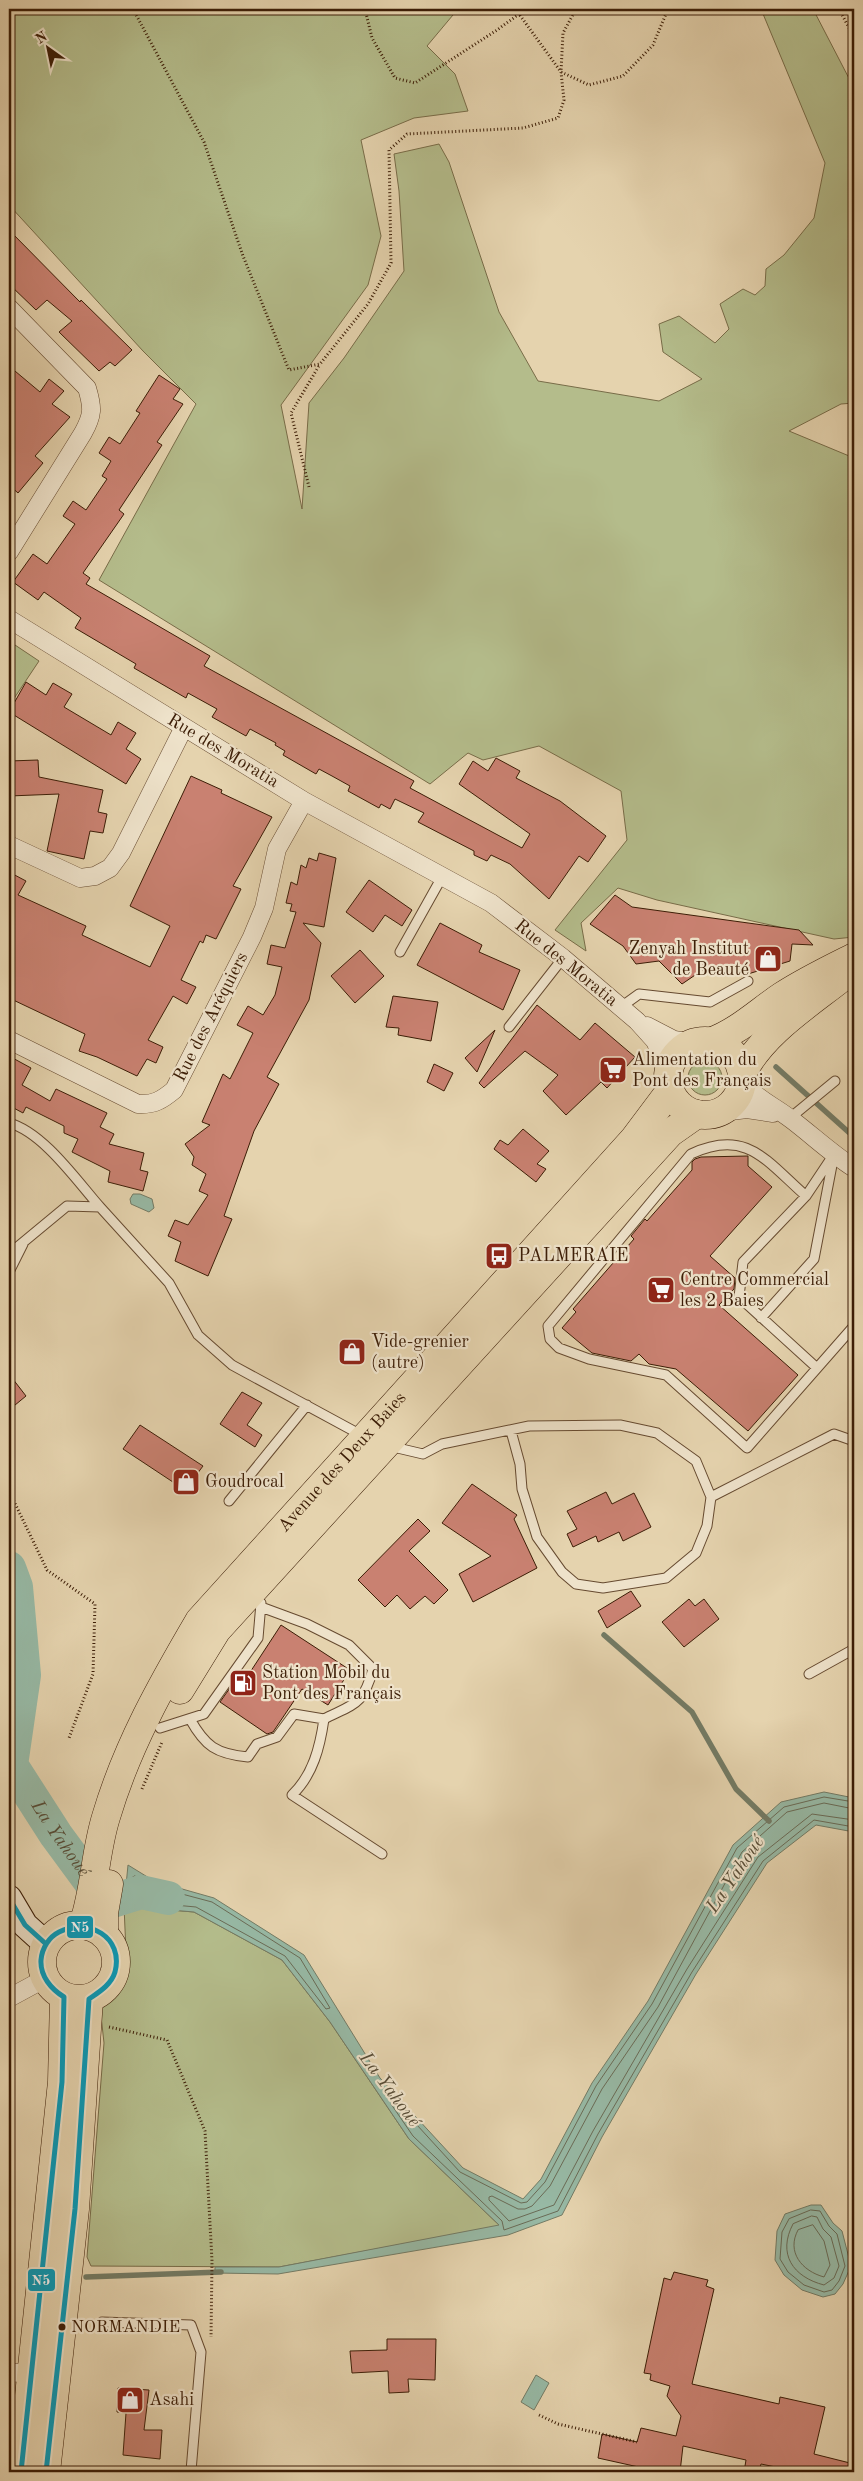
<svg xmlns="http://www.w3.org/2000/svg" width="863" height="2481" font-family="'Old Standard TT',serif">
	<rect width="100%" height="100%" fill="#e5d3ae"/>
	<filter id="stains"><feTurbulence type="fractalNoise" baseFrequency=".004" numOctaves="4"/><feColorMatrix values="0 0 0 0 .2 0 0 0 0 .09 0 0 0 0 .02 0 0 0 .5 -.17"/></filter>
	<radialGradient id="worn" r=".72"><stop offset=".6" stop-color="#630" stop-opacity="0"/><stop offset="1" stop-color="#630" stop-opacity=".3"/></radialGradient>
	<path fill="#b4bc8b" stroke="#786c48" d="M9 9H458L427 46 455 74 468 111 414 118 361 140 381 236 368 285 281 405 302 509 309 403 344 358 404 271 399 191 394 154 439 144 449 162 499 312 538 381 659 401 702 379 663 352 659 324 679 316 715 343 729 329 720 304 743 289 755 295 765 286 766 269 784 255 814 218 825 163 761 9H813L854 88V403L841 404 789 431 854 458V937L834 939 657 900 618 888 581 923 586 951 555 930 627 840 621 791 539 746 483 760 468 753 430 784 99 580 196 404 143 351 9 205Z
		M9 641 39 661 9 706Z
		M688 1078a17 17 0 1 1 34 0a17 17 0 1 1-34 0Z
		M124 1906 194 1912 282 1960 330 2022 409 2139 500 2226 279 2267 91 2266 87 2257 104 2043 100 2006 127 1975Z"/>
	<path fill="#97b9a5" stroke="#737b65" d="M133 1194H140L152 1199 154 1208 149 1212 131 1204 130 1199Z
		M824 1792 854 1798V1832L816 1825 767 1863 696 1974 602 2137 562 2215 508 2235 278 2274 215 2273V2267H279L499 2225 409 2139 330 2022 282 1960 194 1912 124 1906 128 1865 154 1881 214 1898 304 1955 380 2078 463 2168 523 2199 541 2179 592 2083 648 2001 733 1845 781 1802Z
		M811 2205H821L833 2223 842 2231 851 2266 843 2284 835 2294 823 2297 802 2290 784 2275 775 2260 777 2231 785 2214Z
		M536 2375 549 2383 534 2410 521 2402Z"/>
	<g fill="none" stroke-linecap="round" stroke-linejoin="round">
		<path stroke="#6a6b56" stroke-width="1" d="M854 1802 824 1797 784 1807 737 1848 652 2004 596 2086 545 2182 527 2202 521 2203 460 2172 395 2101H392L391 2104 413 2136 502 2221 504 2230 558 2211 598 2134 692 1972 763 1861 814 1820 854 1827
			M854 1809 824 1803 787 1812 742 1852 658 2007 602 2089 550 2186 532 2206 525 2209H518L492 2196 489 2197V2200L509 2221 554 2205 593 2131 687 1969 758 1857 812 1814 854 1820
			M135 1876 152 1886 212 1902 300 1958 330 2008 326 2009 285 1956 196 1907 131 1901 132 1878Z
			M811 2210 820 2211 829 2226 837 2234 845 2266 839 2281 832 2290 824 2292 804 2285 788 2272 780 2259 782 2232 789 2219Z
			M812 2216 817 2217 823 2229 831 2237 839 2266 834 2278 824 2285C793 2277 777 2254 793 2224Z
			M813 2225 824 2241 830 2265 824 2277C802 2271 786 2252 798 2230Z"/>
		<path stroke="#737b65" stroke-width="5.5" d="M776 1067 854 1137
			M604 1635 692 1712 736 1789 769 1821
			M86 2277 221 2272"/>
		<path stroke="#97b9a5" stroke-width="34" id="s1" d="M9 1568 16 1587 24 1675 11 1765 56 1835 106 1903 141 1892 168 1898"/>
	</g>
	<path fill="#c98171" stroke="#3c1d06" d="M9 230 80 302 81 300 132 350 115 366 110 362 99 371 59 332 72 321 47 300 36 310 9 284Z
		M9 366 40 392 49 379 64 391 52 404 70 417 35 456 43 463 18 493 9 485Z
		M159 375 180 389 173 399 183 404 157 442 162 445 119 510 124 514 83 573 90 578 86 584 210 656 204 666 414 781 410 788 522 848 530 834 459 784 473 761 488 771 496 758 520 771 516 778 560 801 606 836 588 862 579 856 549 899 510 864 491 855 487 861 474 855V851L418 822 424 813 395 799 390 809 381 804 379 808 348 791 350 786 332 776 319 769 316 774 283 755 285 751 275 745 276 743 250 729 246 736 212 717 217 709 188 693 186 698 134 668 136 664 75 628 81 618 44 592 38 600 13 582 33 554 47 564 75 524 63 516 73 501 86 510 107 479 102 476 111 461 99 453 109 437 120 444 140 413 136 411Z
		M26 682 46 695 53 683 72 694 64 707 111 735 118 722 136 733 126 749 141 759 126 784 9 712Z
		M38 760 39 777 103 790 98 812 107 814 103 833 90 831 84 859 47 851 59 794 9 796V761Z
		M191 776 222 790 221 793 272 817 233 886 241 889 216 939 206 935 203 943 200 941 181 980 196 987 187 1004 173 996 148 1040 163 1047 156 1063 147 1059 137 1076 97 1057 79 1051 85 1034 9 998V872L26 881 18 895 86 926 82 935 150 967 170 926 130 906Z
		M319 853 336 858 324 927 303 923 321 943 309 1000 267 1077 279 1084 254 1131 224 1216 232 1219 208 1276 175 1261 181 1242 168 1236 175 1220 188 1225 208 1195 199 1191 206 1174 192 1165 194 1157 185 1144 210 1125 202 1122 223 1074 230 1079 253 1033 237 1025 248 1006 263 1015 275 995 282 967 267 964 271 945 285 948 296 912 290 911 292 904 286 903 291 882 297 885 301 865 306 868 309 858 317 861Z
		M369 880 412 910 402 926 385 915 373 932 346 912Z
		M615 895 632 907 799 930 813 945 792 944 790 961 748 974 704 969 682 984 659 961 636 964 623 946 590 924Z
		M440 923 482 945 479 952 520 970 503 1010 417 965Z
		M360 950 384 976 355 1003 331 976Z
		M393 996 438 1002 431 1041 398 1035 399 1028 386 1027Z
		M537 1005 580 1040 595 1023 635 1057 607 1088 601 1082 566 1115 543 1091 558 1075 525 1051 484 1088 479 1083Z
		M495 1030 477 1072 465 1058Z
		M9 1056 31 1068 22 1085 50 1101 56 1089 107 1113 100 1127 114 1134 109 1144 144 1153 140 1170 148 1172 143 1191 108 1182 110 1171 72 1152 78 1139 64 1133V1126L26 1107 23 1113 10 1106 9 1109Z
		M434 1064 453 1073 444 1091 427 1082Z
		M523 1129 549 1151 537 1164 546 1169 536 1182 494 1149 500 1140 508 1145Z
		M748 1156V1166L772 1187 710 1256 735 1278 734 1289 719 1305 798 1375 748 1431 676 1369 649 1364 639 1354 631 1361 592 1353 562 1328 576 1312 573 1309 634 1239 631 1236 645 1219 647 1221 692 1170V1162L695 1159 701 1157Z
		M9 1374 26 1396 9 1410Z
		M242 1392 262 1403 247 1425 262 1435 255 1447 220 1424Z
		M140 1425 203 1466 185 1490 123 1449Z
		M472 1484 517 1515 514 1519 537 1568 473 1602 459 1574 491 1556 442 1523Z
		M606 1492 612 1504 634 1493 651 1527 623 1541 619 1532 598 1542 596 1536 573 1547 567 1534 577 1529 567 1511Z
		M418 1519 430 1531 409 1551 448 1590 434 1604 425 1596 410 1609 397 1595 385 1607 358 1580Z
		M631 1591 641 1606 607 1628 598 1611Z
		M689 1599 695 1606 704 1599 719 1619 684 1647 662 1622Z
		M281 1625 350 1670 328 1705 302 1689 273 1732 267 1734 220 1702 237 1678 243 1683Z
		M674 2272 708 2280 706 2286 714 2289 692 2384 779 2404 780 2397 825 2407 814 2454 854 2464V2472H800L761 2464 759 2472H744L746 2460 683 2446 680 2472H661L598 2458 602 2434 637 2442 641 2428 676 2436 681 2416 667 2396 670 2386 650 2380 651 2374 644 2373 664 2278 671 2280Z
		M387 2339H436L435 2380 408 2379 409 2392 389 2393 388 2371 352 2373 350 2351 387 2350Z
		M118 2388 149 2390 144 2430H162L160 2459 123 2455 126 2413 117 2412Z"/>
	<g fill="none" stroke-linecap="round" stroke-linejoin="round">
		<defs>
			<path id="service" d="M400 952 442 877
				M621 1007 639 994 710 1002 748 981
				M509 1027 563 958
				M790 1118 835 1081
				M9 1123C43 1132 77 1181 100 1207
				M806 1196C766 1161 747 1128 691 1154L548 1326 550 1339 559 1348 589 1359 666 1375 747 1448 854 1326
				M9 1254 67 1206 100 1207 169 1283 198 1335 232 1365 363 1436
				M9 1272 23 1244
				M761 1318 814 1259 833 1160
				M817 1368 739 1297 743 1262 806 1196 834 1154
				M389 1446 423 1454 442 1444 529 1426 620 1425 657 1433 696 1461 711 1497 707 1526 696 1553 666 1578 603 1588 576 1584 562 1572 537 1537 522 1489 520 1464 511 1431
				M711 1497 834 1434 854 1441
				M229 1501 307 1405
				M261 1607 307 1624 349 1645 373 1669C363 1705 356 1703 324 1719
				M809 1674 854 1649
				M190 1719C205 1746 216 1754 248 1757L257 1744 277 1737 294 1714 324 1719C320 1747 313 1775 292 1795L382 1854
				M160 1728 204 1714 258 1638 261 1603
				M102 2322 191 2325 201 2352 191 2471"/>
			<path id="minor" d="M9 308 87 388C93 408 93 415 83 433L9 552
				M9 619 304 801 491 903 563 958 637 1021 655 1041 669 1070
				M9 845 80 878 95 876 110 868 121 853 184 727
				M647 1026 674 1040 694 1043
				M9 1040 138 1104C154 1105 162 1100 174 1090L252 937 264 908 277 849 304 801
				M742 1083C760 1101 774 1106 792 1120 813 1136 832 1154 854 1168
				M722 1112 747 1109 773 1113
				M9 1998 44 1979
				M9 2373 33 2372"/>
			<path id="secondary" d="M9 1898 25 1925 46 1944"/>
			<g id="primary">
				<circle cx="705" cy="1078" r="37"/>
				<path d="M710 1042C738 1032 758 1012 782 996 805 981 830 969 854 957"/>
				<path d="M742 1074C762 1033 809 1004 844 976"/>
				<path d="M180 1690 217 1630 670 1133 697 1114"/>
				<circle cx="79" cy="1962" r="37"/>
				<path id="s2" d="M83 1925C95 1890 95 1852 106 1817 127 1746 162 1684 199 1621L634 1139 670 1091"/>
				<path d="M104 1935V1913L109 1884"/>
				<path d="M21 2472 62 2082 64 1997"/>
				<path d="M46 2472 75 2209 89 1999"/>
			</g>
		</defs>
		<use href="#service" stroke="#664a30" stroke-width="11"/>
		<use href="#minor" stroke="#664a30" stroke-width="19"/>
		<use href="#secondary" stroke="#3c1d06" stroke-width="27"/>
		<use href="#primary" stroke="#3c1d06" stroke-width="29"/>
		<path stroke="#3c1d06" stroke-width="3" stroke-dasharray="1 2.5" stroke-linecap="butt" d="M133 9 204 142 243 256 289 370 320 364 368 304 391 263 389 150 407 134 523 128 558 118 564 100 561 72 519 14
			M365 9 372 38 395 78 415 83 497 30 526 9
			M576 9 563 33 561 72 589 85 623 76 653 45 668 9
			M839 9 854 37
			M852 32 854 19
			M309 487 291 413 320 364
			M9 1491 47 1570 95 1604 93 1674 69 1738
			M142 1789 162 1742
			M109 2027 167 2040 205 2131 212 2261 211 2337
			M539 2415 558 2424 637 2442"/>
		<use href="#service" stroke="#eee2ca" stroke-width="9"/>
		<use href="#minor" stroke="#eee2ca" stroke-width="18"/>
		<use href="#secondary" stroke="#eee2ca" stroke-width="25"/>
		<use href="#primary" stroke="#e5d3ae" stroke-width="28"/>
		<defs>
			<path id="bus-1" d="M9 1898 25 1925 46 1944
				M21 2472 62 2082 64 1997C51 1989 40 1976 41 1960 42 1948 49 1937 59 1932 88 1917 124 1937 115 1972 111 1985 99 1992 89 1999L75 2209 46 2472"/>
		</defs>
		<use href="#bus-1" stroke="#eee2ca" stroke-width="9"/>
		<use href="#bus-1" stroke="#069bba" stroke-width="5"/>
	</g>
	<defs>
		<symbol id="shop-square" viewBox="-11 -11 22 22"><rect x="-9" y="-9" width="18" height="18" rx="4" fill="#8f2418" stroke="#eee2ca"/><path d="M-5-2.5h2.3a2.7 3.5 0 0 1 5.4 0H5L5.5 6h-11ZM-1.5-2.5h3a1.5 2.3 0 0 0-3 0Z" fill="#fff"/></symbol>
		<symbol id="supermarket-square" viewBox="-11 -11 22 22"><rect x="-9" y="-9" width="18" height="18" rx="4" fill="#8f2418" stroke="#eee2ca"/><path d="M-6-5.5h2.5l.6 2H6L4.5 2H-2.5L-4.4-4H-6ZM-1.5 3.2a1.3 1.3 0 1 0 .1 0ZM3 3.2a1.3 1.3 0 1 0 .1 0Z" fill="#fff"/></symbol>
		<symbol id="bus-square" viewBox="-11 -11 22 22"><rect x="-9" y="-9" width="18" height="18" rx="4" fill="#8f2418" stroke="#eee2ca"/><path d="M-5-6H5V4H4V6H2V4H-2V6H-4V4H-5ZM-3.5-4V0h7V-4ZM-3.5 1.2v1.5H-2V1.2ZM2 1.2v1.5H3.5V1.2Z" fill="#fff"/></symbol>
		<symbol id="fuel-square" viewBox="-11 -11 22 22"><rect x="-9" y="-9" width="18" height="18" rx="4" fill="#8f2418" stroke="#eee2ca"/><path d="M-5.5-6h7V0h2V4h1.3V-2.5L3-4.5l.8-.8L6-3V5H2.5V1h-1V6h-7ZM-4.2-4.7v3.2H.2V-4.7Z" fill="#fff"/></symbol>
	</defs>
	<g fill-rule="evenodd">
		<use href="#shop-square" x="752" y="943" width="32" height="32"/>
		<use href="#supermarket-square" x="597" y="1054" width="32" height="32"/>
		<use href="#bus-square" x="483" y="1240" width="32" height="32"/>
		<use href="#supermarket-square" x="645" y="1274" width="32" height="32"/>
		<use href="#shop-square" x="336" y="1336" width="32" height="32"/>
		<use href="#shop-square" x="170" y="1466" width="32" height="32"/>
		<use href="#fuel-square" x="227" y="1667" width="32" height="32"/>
		<use href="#shop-square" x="114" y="2384" width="32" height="32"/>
	</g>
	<circle fill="#3c1d06" stroke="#eee2ca" stroke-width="2" cx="62" cy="2327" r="4.5"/>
	<g text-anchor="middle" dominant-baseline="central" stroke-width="4.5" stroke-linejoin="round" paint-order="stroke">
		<g font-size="17" fill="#3c1d06" stroke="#eee2ca" text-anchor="start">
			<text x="71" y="2327">NORMANDIE</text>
		</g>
		<g font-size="18" fill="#3c1d06" stroke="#eee2ca">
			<text transform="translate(223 751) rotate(31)">Rue des Moratia</text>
			<text transform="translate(566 963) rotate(39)">Rue des Moratia</text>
			<text transform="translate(211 1017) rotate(-63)">Rue des Aréquiers</text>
			<text stroke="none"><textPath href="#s2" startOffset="542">Avenue des Deux Baies</textPath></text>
		</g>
		<g font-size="18" fill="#3c1d06" stroke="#eee2ca" text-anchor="start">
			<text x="749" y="949" text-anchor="end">Zenyah Institut<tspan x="749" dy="21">de Beauté</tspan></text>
			<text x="632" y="1060">Alimentation du<tspan x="632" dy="21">Pont des Français</tspan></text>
			<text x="518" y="1256">PALMERAIE</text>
			<text x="680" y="1280">Centre Commercial<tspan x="680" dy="21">les 2 Baies</tspan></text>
			<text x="371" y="1342">Vide-grenier<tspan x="371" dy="21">(autre)</tspan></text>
			<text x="205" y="1482">Goudrocal</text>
			<text x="262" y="1673">Station Mobil du<tspan x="262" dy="21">Pont des Français</tspan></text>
			<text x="149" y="2400">Asahi</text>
		</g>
		<g font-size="19" font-style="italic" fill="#574c36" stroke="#eee2ca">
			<text stroke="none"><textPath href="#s1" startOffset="288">La Yahoué</textPath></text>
			<text transform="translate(736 1875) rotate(-56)">La Yahoué</text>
			<text transform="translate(389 2090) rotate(53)">La Yahoué</text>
		</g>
	</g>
	<g stroke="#eee2ca" stroke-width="2">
		<rect x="66" y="1915" width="28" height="24" rx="5" fill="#069bba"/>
		<rect x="27" y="2268" width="29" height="24" rx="5" fill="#069bba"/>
	</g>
	<g font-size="14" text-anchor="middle" font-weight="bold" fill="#fff">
		<text x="80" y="1932">N5</text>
		<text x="41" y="2285">N5</text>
	</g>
	<rect width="863" height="2481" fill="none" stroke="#e5d3ae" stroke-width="30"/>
	<rect x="10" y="10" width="843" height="2461" fill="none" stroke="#3c1d06" stroke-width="2.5"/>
	<rect x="15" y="15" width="833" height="2451" fill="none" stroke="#3c1d06"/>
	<g transform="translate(48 48) rotate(327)" stroke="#eee2ca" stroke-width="4" paint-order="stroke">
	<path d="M0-4L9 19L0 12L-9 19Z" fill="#3c1d06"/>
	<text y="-8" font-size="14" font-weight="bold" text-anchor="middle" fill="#3c1d06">N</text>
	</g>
	<rect width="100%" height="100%" filter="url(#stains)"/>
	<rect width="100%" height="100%" fill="url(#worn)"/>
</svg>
